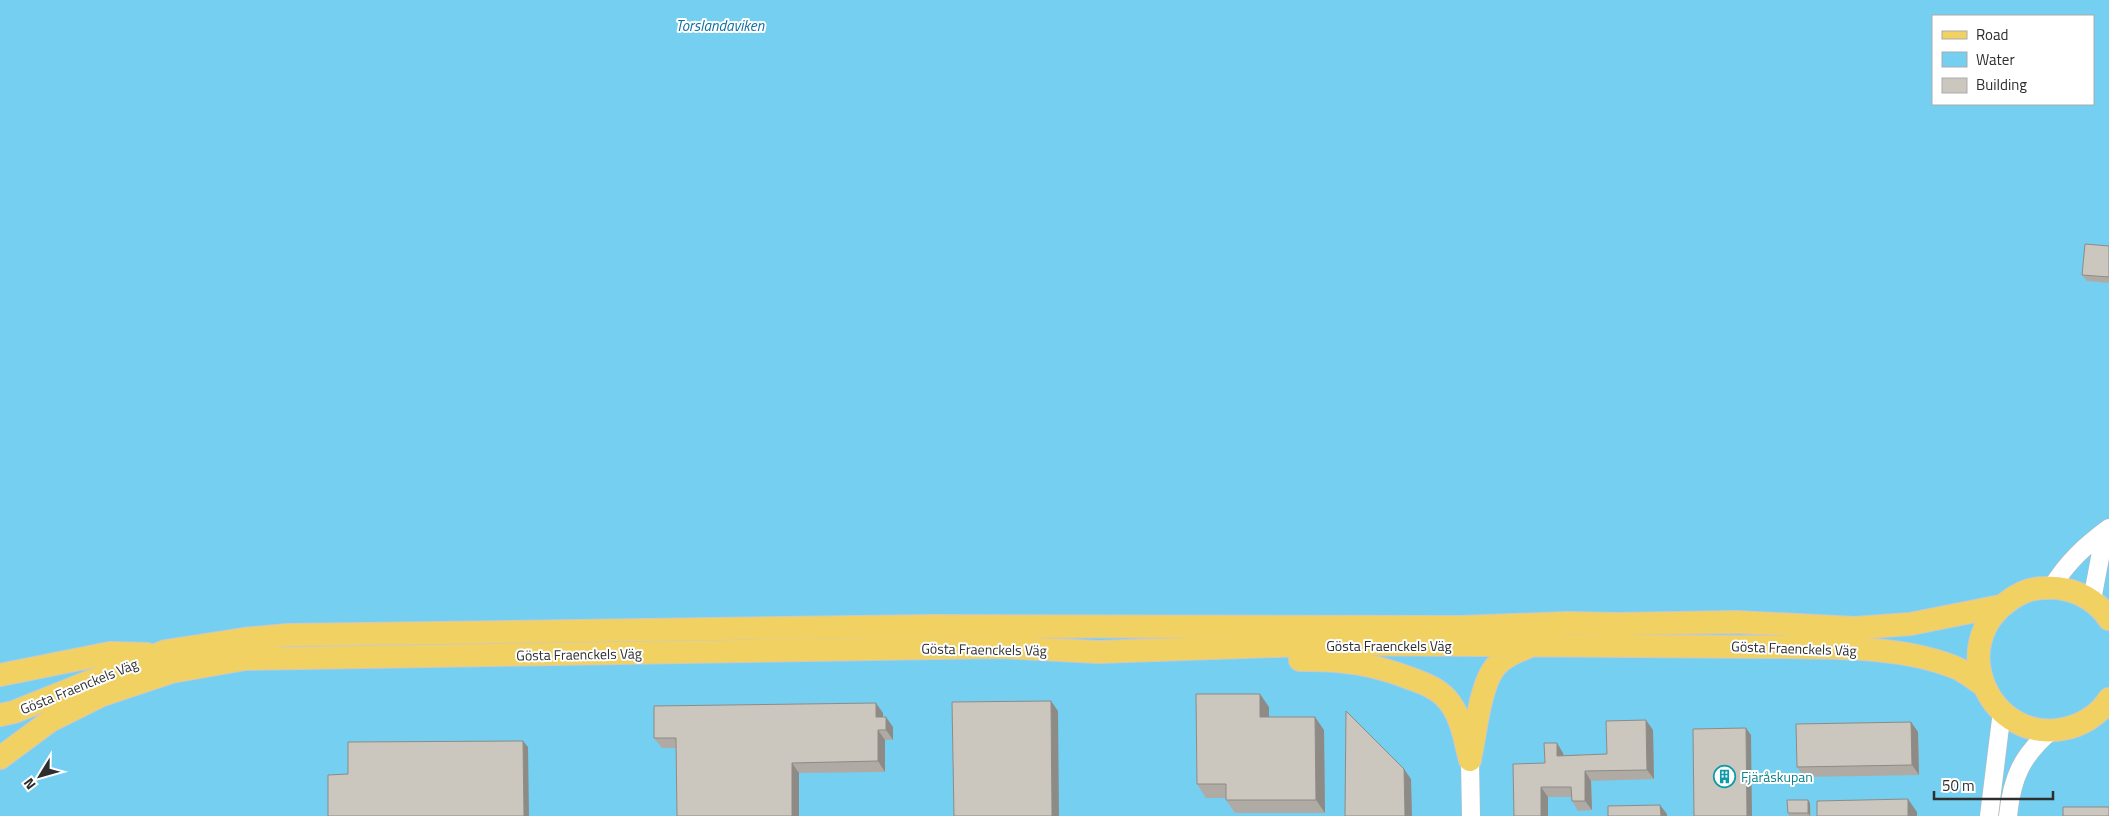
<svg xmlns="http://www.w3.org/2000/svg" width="2109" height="816" font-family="'Titillium Web',sans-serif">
	<rect width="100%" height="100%" fill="#efe9e1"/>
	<path fill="#75cff0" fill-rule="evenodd" d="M0 0H2109V816H0ZM1933 16H2093V104H1933Z"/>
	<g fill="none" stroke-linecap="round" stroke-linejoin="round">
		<defs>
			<path id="minor" d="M2052 587C2067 562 2086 545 2109 528
				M2092 600 2105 531
				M1470 760 1471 816
				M1989 816 2002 711
				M2008 816C2012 777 2022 755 2052 730"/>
			<path id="major" d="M2109 619C2095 597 2069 586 2044 588 2030 588 2017 594 2006 603 1947 648 1991 743 2063 729 2081 726 2099 715 2109 699
				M1300 660C1342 659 1373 664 1412 679 1426 684 1441 690 1450 703 1462 719 1465 741 1470 760
				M0 675 110 653 147 654
				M0 715 14 712 166 651 244 639 288 635 932 626 1462 627 1567 623 1618 624 1736 622 1855 628 1910 624 2001 606
				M1471 754C1476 731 1480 686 1495 667 1503 657 1516 652 1528 647
				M0 758 50 721 102 695 171 672 245 659 1001 647 1098 652 1333 644 1771 647C1829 648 1900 645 1954 667 1965 671 1974 679 1983 685"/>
		</defs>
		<use href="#minor" stroke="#b4b7c1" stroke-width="19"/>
		<use href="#major" stroke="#c9c9c9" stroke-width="24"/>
		<use href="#minor" stroke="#fff" stroke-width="18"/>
		<use href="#major" stroke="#f2d163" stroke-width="22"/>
	</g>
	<path fill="#afaba4" d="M2109 246V283L2087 281 2082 275Z
		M1269 707V717L1324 730 1325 813H1235L1226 800V798H1206L1197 784Z
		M883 713V717L893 727V740H885V772L799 773V816H677L676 748H662L654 738Z
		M1911 722 1918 732 1919 775 1804 777 1797 767Z
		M1653 730 1654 779 1591 781 1592 810 1578 811 1572 801 1571 797H1548V816H1514L1557 743 1563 753 1564 755 1607 754Z
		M1808 800 1810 803 1811 816H1789L1788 813Z"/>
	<path fill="#8e8b86" d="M1260 694 1269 707V730L1260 717Z
		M1051 701 1058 711 1059 816H1052Z
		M876 703 883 713V727L876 717Z
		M886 717 893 727V740L886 730Z
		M1315 717 1324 730 1325 813 1316 800Z
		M1646 720 1653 730 1654 779 1647 770Z
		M1911 722 1918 732 1919 775 1912 765Z
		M1746 728 1751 735 1752 816H1747Z
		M878 730 885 740V772L878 761Z
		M523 741 528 747 529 816H524Z
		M1557 743 1563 753 1564 765 1557 756Z
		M792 763 799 773V816H792Z
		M1404 769 1411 779 1412 816H1405Z
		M1585 771 1591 781 1592 810 1585 801Z
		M1541 787 1548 797V816H1541Z
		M1908 799 1917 812V816H1908Z
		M1808 800 1810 803V816L1808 813Z
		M1660 805 1667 814V816H1661Z"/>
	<path fill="#cbc7bf" stroke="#8e8b86" d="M2085 244 2109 246V277L2082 275Z
		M1196 694H1260V717H1315L1316 800H1226V784H1197Z
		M1051 701 1052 816H954L952 702Z
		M876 703V717H886V730H878V761L792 763V816H677L676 738H654V706Z
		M1346 711 1404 769 1405 816H1345Z
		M1646 720 1647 770 1585 771V801H1572L1571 787H1541V816H1514L1513 764 1545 763 1544 743H1557V756L1607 754 1606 721Z
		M1911 722 1912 765 1797 767 1796 724Z
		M1746 728 1747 816H1694L1693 729Z
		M523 741 524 816H328V775L348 774V742Z
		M1908 799V816H1817V801Z
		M1787 800H1808V813H1788Z
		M1660 805 1661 816H1608V806Z
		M2063 807H2109V816H2063Z"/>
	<defs>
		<symbol id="building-ring" viewBox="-11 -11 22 22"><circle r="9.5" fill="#fff" stroke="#0f9aa8" stroke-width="1.5"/><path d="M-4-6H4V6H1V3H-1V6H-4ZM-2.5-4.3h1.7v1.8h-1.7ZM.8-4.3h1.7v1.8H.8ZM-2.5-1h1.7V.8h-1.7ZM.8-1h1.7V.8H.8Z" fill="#0f9aa8"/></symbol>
	</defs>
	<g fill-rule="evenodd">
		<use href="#building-ring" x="1712" y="764" width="25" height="25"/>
	</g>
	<g text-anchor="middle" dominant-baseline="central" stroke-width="4" stroke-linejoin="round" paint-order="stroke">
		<g font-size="14" fill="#2e2e2e" stroke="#fff">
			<text x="1389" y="645">Gösta Fraenckels Väg</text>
			<text transform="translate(1794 648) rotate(2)">Gösta Fraenckels Väg</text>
			<text transform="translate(984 649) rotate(1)">Gösta Fraenckels Väg</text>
			<text transform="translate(579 654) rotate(-1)">Gösta Fraenckels Väg</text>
			<text transform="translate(79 686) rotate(-22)">Gösta Fraenckels Väg</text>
		</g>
		<g font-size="14" fill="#0d838f" stroke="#fff" text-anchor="start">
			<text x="1741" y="776">Fjäråskupan</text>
		</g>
		<g font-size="15" font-style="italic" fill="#0d6fa3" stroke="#fff">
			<text x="720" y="25">Torslandaviken</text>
		</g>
	</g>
	<rect x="1932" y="15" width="162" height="90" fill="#ffffff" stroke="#ababab"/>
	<rect x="1942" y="31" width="25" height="8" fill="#f2d163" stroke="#ababab"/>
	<text x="1976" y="40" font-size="15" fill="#2e2e2e">Road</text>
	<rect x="1942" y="52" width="25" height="15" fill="#75cff0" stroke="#ababab"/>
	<text x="1976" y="65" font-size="15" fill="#2e2e2e">Water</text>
	<rect x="1942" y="78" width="25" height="15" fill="#cbc7bf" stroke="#ababab"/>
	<text x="1976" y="90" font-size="15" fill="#2e2e2e">Building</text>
	<g transform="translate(40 776) rotate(233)" stroke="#ffffff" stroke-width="4" paint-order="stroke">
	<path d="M0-4L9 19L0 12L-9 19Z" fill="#2e2e2e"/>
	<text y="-8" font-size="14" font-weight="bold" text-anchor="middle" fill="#2e2e2e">N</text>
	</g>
	<path d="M1934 791v8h119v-8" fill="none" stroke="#2e2e2e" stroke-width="2.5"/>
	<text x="1942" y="791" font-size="15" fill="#2e2e2e" stroke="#ffffff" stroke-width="4" paint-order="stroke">50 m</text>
</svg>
